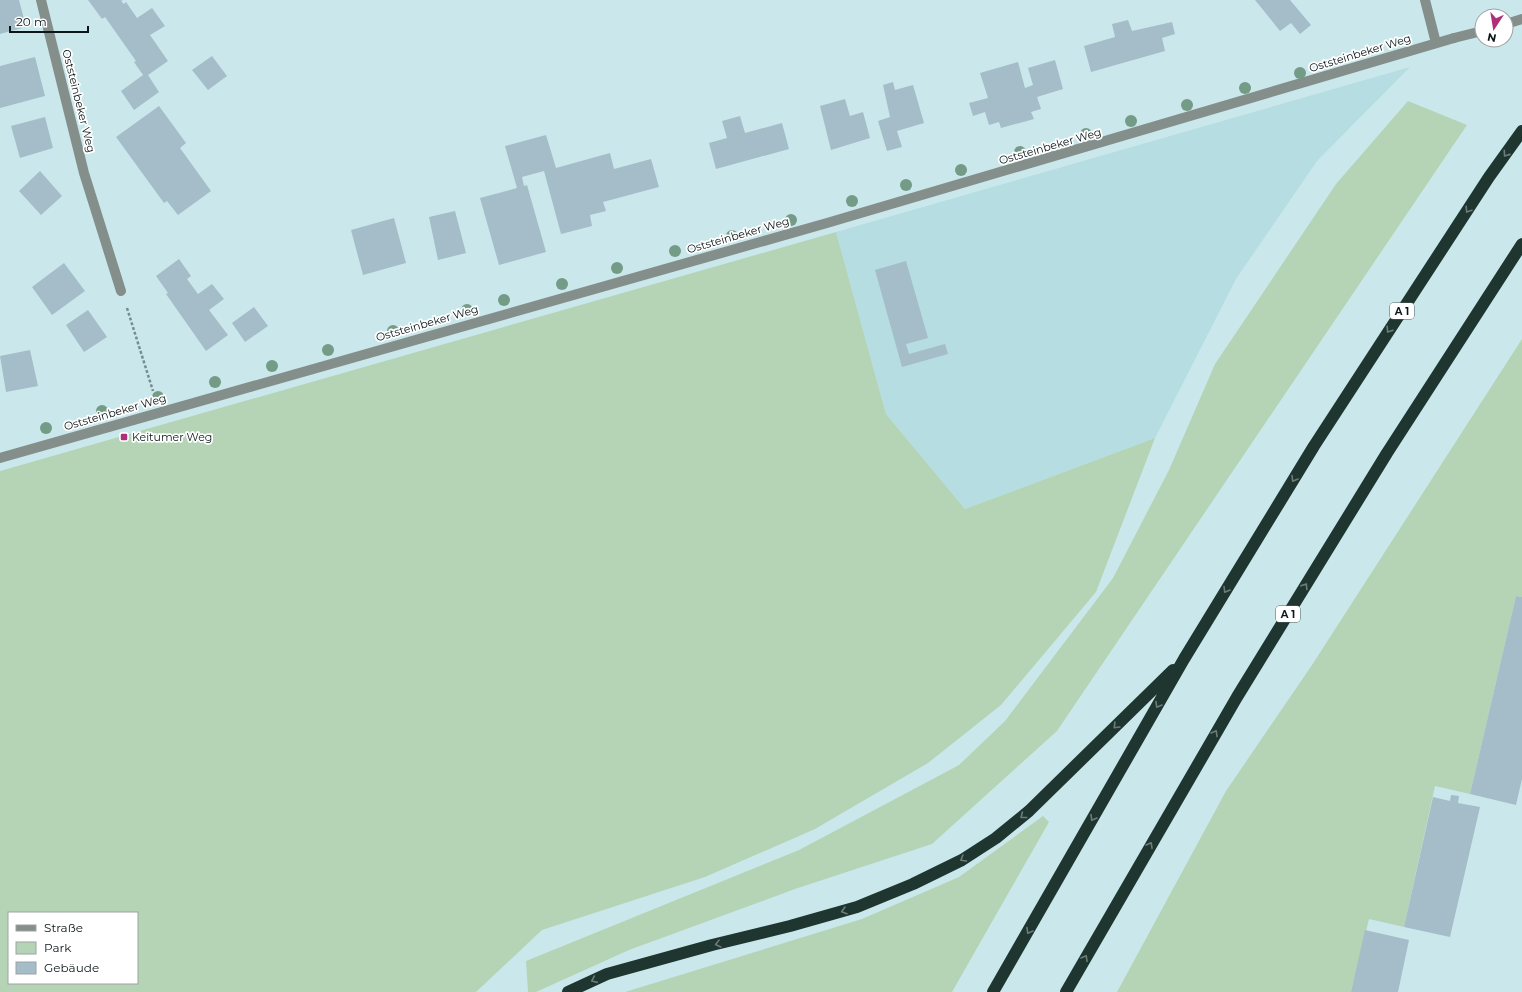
<svg xmlns="http://www.w3.org/2000/svg" width="1522" height="992" font-family="Montserrat,sans-serif">
	<rect width="100%" height="100%" fill="#cae8eb"/>
	<path fill="#b6dde1" d="M1410 67 1317 161 1236 279 1155 438 965 509 886 414 836 232Z"/>
	<path fill="#b5d4b6" fill-rule="evenodd" d="M1408 101 1467 125 1057 731 932 844 795 889 629 950 536 992H528L526 961 799 850 959 765 1005 721 1113 578 1169 470 1215 364 1336 184Z
		M836 232 886 414 965 509 1155 438 1096 592 1001 705 928 763 815 829 705 877 542 930 476 992H0V471ZM9 913H137V983H9Z
		M1522 339V597L1516 596 1470 794 1435 786 1404 927 1369 919 1351 992H1117L1226 791 1312 665Z
		M1043 816 1049 822 952 992H625L862 919 959 877Z"/>
	<path fill="#a5bcc9" d="M0 0H19L26 27 0 34Z
		M88 0H123L121 1 124 4 126 2 137 18 152 8 165 26 150 35 168 61 148 75 159 92 134 110 121 91 143 75 134 62 136 61 105 17 102 19Z
		M1255 0H1290L1311 25 1300 34 1291 23 1280 31Z
		M1128 20 1132 31 1172 22 1175 34 1162 38 1165 51 1091 72 1084 46 1115 37 1112 24Z
		M212 56 227 76 208 90 192 70Z
		M35 57 45 96 0 108V66Z
		M1055 60 1063 89 1037 97 1041 109 1031 112 1034 119 1001 128 999 122 989 125 985 112 973 116 969 103 988 98 980 73 1018 62 1025 88 1033 85 1028 68Z
		M893 82 895 90 913 85 924 123 897 131 902 147 887 151 878 121 890 117 883 85Z
		M845 99 850 116 863 112 870 138 831 150 820 106Z
		M159 106 186 143 180 148 211 191 178 215 167 201 164 203 116 137Z
		M740 116 745 133 782 123 789 149 716 169 709 143 727 138 722 121Z
		M45 117 53 148 20 158 11 126Z
		M546 135 556 168 610 153 614 169 651 159 659 187 603 202 606 211 590 215 592 226 561 234 544 171 522 177 524 186 527 185 546 252 499 265 480 198 517 188 505 146Z
		M40 171 62 196 41 215 19 191Z
		M455 211 466 253 438 260 429 217Z
		M394 218 406 263 363 275 351 230Z
		M179 259 191 276 187 279 198 294 212 284 224 299 209 310 228 335 206 351 166 294 168 293 156 276Z
		M906 261 928 338 906 344 909 354 945 344 948 354 902 367 875 270Z
		M64 263 85 291 52 315 32 287Z
		M254 307 268 326 245 342 232 323Z
		M88 310 107 337 84 352 66 325Z
		M30 350 38 386 6 392 0 356Z
		M1516 596 1522 597V779L1516 805 1470 794Z
		M1451 795 1459 796 1458 803 1480 807 1450 937 1404 927 1433 797 1450 801Z
		M1365 930 1409 940 1398 992H1351Z"/>
	<g fill="none" stroke-linecap="round" stroke-linejoin="round">
		<path stroke="#778d8f" stroke-width="2.5" stroke-dasharray="3 2" stroke-linecap="butt" d="M127 308 153 391"/>
		<path stroke="#848f8c" stroke-width="10" d="M41 0 84 173 121 291
			M1425 0 1436 43
			M1506 24 1522 19
			M0 458 827 223 1454 38"/>
		<path stroke="#1f3630" stroke-width="12" d="M568 992 607 974 712 945 790 926 857 907 913 884 962 860 996 838 1029 811 1173 670
			M993 992 1184 659 1314 446 1489 177 1522 131
			M1066 992 1237 697 1387 453 1522 244"/>
		<path stroke="#848f8c" stroke-width="10" d="M1454 38 1482 31"/>
	</g>
	<g fill="#749b85">
		<circle cx="1300" cy="73" r="6"/>
		<circle cx="1245" cy="88" r="6"/>
		<circle cx="1187" cy="105" r="6"/>
		<circle cx="1131" cy="121" r="6"/>
		<circle cx="1086" cy="134" r="6"/>
		<circle cx="1020" cy="152" r="6"/>
		<circle cx="961" cy="170" r="6"/>
		<circle cx="906" cy="185" r="6"/>
		<circle cx="852" cy="201" r="6"/>
		<circle cx="791" cy="220" r="6"/>
		<circle cx="732" cy="236" r="6"/>
		<circle cx="675" cy="251" r="6"/>
		<circle cx="617" cy="268" r="6"/>
		<circle cx="562" cy="284" r="6"/>
		<circle cx="504" cy="300" r="6"/>
		<circle cx="467" cy="310" r="6"/>
		<circle cx="393" cy="331" r="6"/>
		<circle cx="328" cy="350" r="6"/>
		<circle cx="272" cy="366" r="6"/>
		<circle cx="215" cy="382" r="6"/>
		<circle cx="158" cy="397" r="6"/>
		<circle cx="102" cy="411" r="6"/>
		<circle cx="46" cy="428" r="6"/>
	</g>
	<defs><path id="oneway-chevron" d="M-2-3.5L2.5 0L-2 3.5" fill="none" stroke-width="1.6" stroke-linecap="round" stroke-linejoin="round"/></defs>
	<g stroke="#6d7c78">
		<use href="#oneway-chevron" transform="translate(1506 154) rotate(125)"/>
		<use href="#oneway-chevron" transform="translate(1468 210) rotate(123)"/>
		<use href="#oneway-chevron" transform="translate(1389 330) rotate(123)"/>
		<use href="#oneway-chevron" transform="translate(1294 479) rotate(121)"/>
		<use href="#oneway-chevron" transform="translate(1305 586) rotate(-58)"/>
		<use href="#oneway-chevron" transform="translate(1226 590) rotate(121)"/>
		<use href="#oneway-chevron" transform="translate(1158 705) rotate(120)"/>
		<use href="#oneway-chevron" transform="translate(1116 726) rotate(135)"/>
		<use href="#oneway-chevron" transform="translate(1215 733) rotate(-59)"/>
		<use href="#oneway-chevron" transform="translate(1023 816) rotate(142)"/>
		<use href="#oneway-chevron" transform="translate(1093 818) rotate(120)"/>
		<use href="#oneway-chevron" transform="translate(1150 845) rotate(-60)"/>
		<use href="#oneway-chevron" transform="translate(963 859) rotate(149)"/>
		<use href="#oneway-chevron" transform="translate(844 911) rotate(164)"/>
		<use href="#oneway-chevron" transform="translate(1029 931) rotate(120)"/>
		<use href="#oneway-chevron" transform="translate(718 944) rotate(166)"/>
		<use href="#oneway-chevron" transform="translate(1085 958) rotate(-60)"/>
		<use href="#oneway-chevron" transform="translate(594 980) rotate(156)"/>
	</g>
	<rect fill="#af2e79" stroke="#fff" stroke-width="1.5" x="120" y="433" width="8" height="8" rx="2"/>
	<g text-anchor="middle" dominant-baseline="central" stroke-width="3.5" stroke-linejoin="round" paint-order="stroke">
		<g fill="#fff" stroke="#555c5d" stroke-width="1">
			<rect x="1390" y="303" width="24" height="16" rx="3"/>
			<rect x="1276" y="606" width="24" height="16" rx="3"/>
		</g>
		<g font-size="10" font-weight="bold" fill="#0c1618">
			<text x="1402" y="311">A 1</text>
			<text x="1288" y="614">A 1</text>
		</g>
		<g font-size="11" fill="#0c1618" stroke="#fff">
			<text transform="translate(1360 53) rotate(-17)">Oststeinbeker Weg</text>
			<text transform="translate(79 101) rotate(76)">Oststeinbeker Weg</text>
			<text transform="translate(1050 146) rotate(-16)">Oststeinbeker Weg</text>
			<text transform="translate(738 235) rotate(-16)">Oststeinbeker Weg</text>
			<text transform="translate(427 323) rotate(-16)">Oststeinbeker Weg</text>
			<text transform="translate(115 412) rotate(-16)">Oststeinbeker Weg</text>
		</g>
		<g font-size="11" fill="#0c1618" stroke="#fff" text-anchor="start">
			<text x="132" y="437">Keitumer Weg</text>
		</g>
	</g>
	<rect x="8" y="912" width="130" height="72" fill="#ffffff" stroke="#9ea2a3"/>
	<rect x="16" y="925" width="20" height="6" fill="#848f8c" stroke="#9ea2a3"/>
	<text x="44" y="932" font-size="12" fill="#0c1618">Straße</text>
	<rect x="16" y="942" width="20" height="12" fill="#b5d4b6" stroke="#9ea2a3"/>
	<text x="44" y="952" font-size="12" fill="#0c1618">Park</text>
	<rect x="16" y="962" width="20" height="12" fill="#a5bcc9" stroke="#9ea2a3"/>
	<text x="44" y="972" font-size="12" fill="#0c1618">Gebäude</text>
	<g transform="translate(1494 28) rotate(192)"><circle r="19" fill="#ffffff" stroke="#9ea2a3"/>
	<path d="M0-3L7 15L0 10L-7 15Z" fill="#af2e79"/>
	<text y="-6" font-size="11" font-weight="bold" text-anchor="middle" fill="#0c1618">N</text>
	</g>
	<path d="M10 26v6h78v-6" fill="none" stroke="#0c1618" stroke-width="2"/>
	<text x="16" y="26" font-size="12" fill="#0c1618" stroke="#ffffff" stroke-width="3" paint-order="stroke">20 m</text>
</svg>
